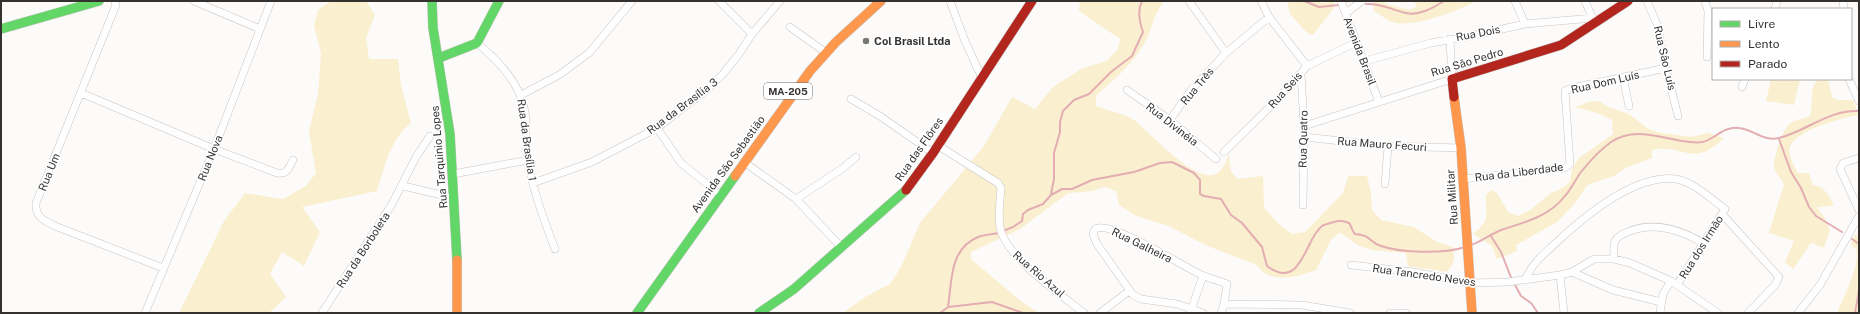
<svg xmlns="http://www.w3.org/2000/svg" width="1860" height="314" font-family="'Public Sans',sans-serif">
	<rect width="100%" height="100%" fill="#fdfbf9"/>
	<path fill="#faefcf" d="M331 1H366L375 15 366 38 369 59H398L401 85 411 123C390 140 385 166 377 191L302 207 320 232 304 266 282 252 270 274 286 297 269 313H179L224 221 245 193 283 199 306 186 316 173 309 131 318 94 321 53 314 26 318 10Z
		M1080 1H1165C1154 12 1153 26 1146 40 1135 63 1114 79 1096 96V106C1108 111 1124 113 1134 120 1151 133 1190 179 1213 175 1222 173 1226 162 1229 154L1231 171 1237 179 1263 176 1264 207 1277 222 1292 234 1305 232 1343 193 1348 176H1367L1371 192 1372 210 1381 220 1414 227 1437 242 1453 247C1455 258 1455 263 1447 272L1408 266 1406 253C1391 251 1372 252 1358 245 1351 241 1347 236 1339 233L1331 240 1316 270C1297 277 1270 285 1257 265L1205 245 1169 226 1136 216 1119 205 1116 191 1104 187 1093 191 1068 193 1020 229 971 252V259L1022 302 1039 313H843L865 297 890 284 901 267 920 223 984 146 1012 97 1035 109 1053 87 1083 68 1107 61 1118 49 1120 39 1079 11Z
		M1287 1H1316L1322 3 1334 1V8L1313 35 1308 34 1290 14Z
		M1373 1H1384L1386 4 1410 10 1417 6 1414 1H1477C1456 11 1420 26 1396 23 1389 22 1381 15 1374 11Z
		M1771 79H1800L1794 105 1766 101Z
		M1819 79H1828L1832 97 1837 100H1853L1859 115C1844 117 1794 131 1790 147 1788 156 1794 165 1798 173H1809L1813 185C1826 187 1829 196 1834 206L1817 207 1824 217 1830 230 1824 248 1811 243 1793 269 1785 262 1794 241 1769 233 1784 184C1781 179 1776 173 1774 168 1773 158 1783 127 1792 122 1798 119 1805 118 1810 116 1814 105 1808 86 1819 79Z
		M1599 101 1608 107 1629 114 1647 128 1656 132 1691 137 1708 133 1724 138C1693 169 1682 143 1652 150V158L1625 168 1614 176 1587 185 1576 202 1557 222 1516 245 1517 251 1497 259 1492 246 1473 234C1492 218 1485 217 1486 195L1492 190 1497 193 1508 212 1518 216 1530 210 1551 193 1564 187 1570 181 1572 169 1579 158 1613 134 1612 120 1597 113 1575 107 1589 102Z
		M1855 234 1859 237V313H1837C1844 296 1859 268 1857 250L1851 245Z"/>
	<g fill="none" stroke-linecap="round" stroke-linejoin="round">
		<path stroke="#e3adb2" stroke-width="2" d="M1304 1 1319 7 1339 5
			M1366 4C1381 3 1392 10 1406 13 1419 16 1433 8 1444 1
			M1779 139 1791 172 1801 188 1809 207 1816 216 1842 232
			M1051 194 1054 179V153L1060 132V122L1063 111 1074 100 1089 94 1111 72 1132 56 1143 32C1139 21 1137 11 1142 1
			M1003 231 1013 227 1022 221 1023 214 1028 210 1043 204 1051 195 1062 189H1072L1092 180 1134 172 1160 163 1172 162 1194 173 1200 180V194L1204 196 1221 199 1231 215 1242 223 1262 247 1267 266C1302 292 1305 238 1322 226 1325 224 1330 223 1334 222 1338 220 1345 221 1349 223 1352 226 1351 230 1355 234 1371 235 1369 242 1381 246 1401 253 1445 254 1465 247
			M1491 236 1501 252 1512 280
			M1852 239 1859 244
			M1471 245C1482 241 1492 233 1504 229 1526 222 1549 216 1564 197 1571 190 1575 180 1581 172 1589 162 1600 150 1611 142 1634 127 1657 137 1682 141 1688 142 1696 143 1703 142 1716 138 1724 126 1739 128 1752 129 1764 142 1779 138 1807 131 1828 110 1858 111
			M1514 283 1521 296 1531 303 1538 313
			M948 307 992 302 1023 313
			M940 313 948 307C952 282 949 249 978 237 984 235 992 234 999 233
			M1855 313 1859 291"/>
		<defs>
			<path id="street" d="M115 1 116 5 36 203C35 217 43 220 55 226L163 268
				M194 1 260 29
				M719 1 752 34
				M950 1 965 41 982 78
				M1189 1 1226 53
				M1261 1 1269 17 1307 66
				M1341 1 1379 102
				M1515 1 1525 24
				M1585 1 1594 21
				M1647 1 1657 24 1666 68 1678 116
				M1705 1 1708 11 1707 57
				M1843 1 1844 9
				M1775 9 1777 1
				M1346 13 1362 1
				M790 27 821 49
				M477 43C499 61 521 84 525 112 527 128 525 145 528 161 533 191 544 220 555 249
				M1365 61 1431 43 1466 37 1525 24 1593 18
				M1301 74 1304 126 1303 205
				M1623 77 1629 106
				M1849 79 1859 101
				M1742 87 1745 79
				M1127 90 1170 120 1216 159
				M81 93 214 149 277 173C288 175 289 167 293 160
				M521 95 559 75 589 53 632 1
				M851 99 880 116 933 153
				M1170 120 1191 90 1226 53 1269 17
				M1304 126 1452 79 1450 39
				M657 128 681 163 717 192
				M1304 137 1388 146 1461 148
				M937 145 998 183 1001 188C1000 201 998 215 1000 228 1006 257 1060 294 1084 313
				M1224 152 1279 98 1307 66 1357 42
				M1859 158 1843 163 1840 169 1859 210
				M744 162 796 199 842 248
				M453 174 528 160
				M1463 179 1565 168 1570 164 1565 91 1572 88 1666 68
				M533 183 592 162 657 128 709 88 723 74 739 54 752 34 780 1
				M1385 184 1388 146
				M403 186 455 198
				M796 199 843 168 856 157
				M1722 214 1779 277 1775 285 1748 313
				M1614 259C1614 254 1613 246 1615 241 1618 235 1625 233 1630 231 1656 221 1681 230 1703 243
				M1351 265 1414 272 1470 283 1508 282 1560 275 1572 272 1594 259H1614L1630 263 1671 281 1718 313
				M1572 272 1613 290 1661 302
				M1560 275 1564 313
				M1525 280C1532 263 1545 253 1558 241 1586 215 1635 174 1676 179 1694 182 1711 199 1725 209L1677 285
				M1224 304 1302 305 1350 313
				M145 313 214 149 271 1
				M322 313 392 204 416 157 430 136
				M1100 313 1129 291
				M1190 313 1203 276
				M1203 313 1177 304 1141 299 1133 295 1097 244 1093 234 1095 229C1110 219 1185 268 1204 276 1211 279 1220 281 1227 284L1224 304 1221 313
				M1390 313H1406
				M1660 313 1663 294 1671 281
				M1798 313 1820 285 1859 216"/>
			<path id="fast" d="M432 1 433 28 450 134 457 260
				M1 29 99 1
				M439 58 477 43 499 1
				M637 313 735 176
				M759 313 794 289 906 190"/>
			<path id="slow" d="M1454 97 1461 148 1472 313
				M735 176 810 71 836 42 881 1
				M457 260V313"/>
			<path id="jam" d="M1454 97 1452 79 1561 45 1628 1
				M906 190 933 153 1032 1"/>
		</defs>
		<use href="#street" stroke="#c8c5c3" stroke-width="8"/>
		<use href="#fast" stroke="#c8c5c3" stroke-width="10"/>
		<use href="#slow" stroke="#c8c5c3" stroke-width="10"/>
		<use href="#jam" stroke="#c8c5c3" stroke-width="10"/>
		<use href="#street" stroke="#fffefe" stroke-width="7"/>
		<use href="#fast" stroke="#63d668" stroke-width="9"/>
		<use href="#slow" stroke="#ff974d" stroke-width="9"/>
		<use href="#jam" stroke="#b3261e" stroke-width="9"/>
	</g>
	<circle fill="#7a7876" stroke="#fff" stroke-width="1.5" cx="866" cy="41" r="4"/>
	<g text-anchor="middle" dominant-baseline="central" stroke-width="3.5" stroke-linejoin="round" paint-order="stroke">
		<rect fill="#fff" stroke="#716f6d" stroke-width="1" x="764" y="83" width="48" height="16" rx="3"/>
		<g font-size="10" font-weight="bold" fill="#34312f">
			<text x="788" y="91">MA-205</text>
		</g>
		<g font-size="11" fill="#34312f" stroke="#fff">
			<text transform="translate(1478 33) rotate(-11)">Rua Dois</text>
			<text transform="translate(1360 51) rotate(69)">Avenida Brasil</text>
			<text transform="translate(1665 58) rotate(77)">Rua São Luís</text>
			<text transform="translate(1467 62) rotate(-17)">Rua São Pedro</text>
			<text transform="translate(1605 82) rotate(-13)">Rua Dom Luís</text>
			<text transform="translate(1197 86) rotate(-50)">Rua Três</text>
			<text transform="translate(1285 90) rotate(-48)">Rua Seis</text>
			<text transform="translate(682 106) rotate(-37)">Rua da Brasília 3</text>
			<text transform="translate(1172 124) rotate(38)">Rua Divinéia</text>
			<text transform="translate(1303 139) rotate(-89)">Rua Quatro</text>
			<text transform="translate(527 140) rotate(82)">Rua da Brasília 1</text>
			<text transform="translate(1382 144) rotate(4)">Rua Mauro Fecuri</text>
			<text transform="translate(919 149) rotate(-55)">Rua das Flôres</text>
			<text transform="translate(439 157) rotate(-95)">Rua Tarquinio Lopes</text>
			<text transform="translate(210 158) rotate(-68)">Rua Nova</text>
			<text transform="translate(728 164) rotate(-54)">Avenida São Sebastião</text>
			<text transform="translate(49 172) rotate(-68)">Rua Um</text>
			<text transform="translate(1519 172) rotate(-7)">Rua da Liberdade</text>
			<text transform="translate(1452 197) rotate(-94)">Rua Militar</text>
			<text transform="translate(1142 245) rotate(26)">Rua Galheira</text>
			<text transform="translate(1701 247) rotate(-58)">Rua dos Irmão</text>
			<text transform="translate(363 250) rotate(-57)">Rua da Borboleta</text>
			<text transform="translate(1039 274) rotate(41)">Rua Rio Azul</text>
			<text transform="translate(1424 275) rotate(8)">Rua Tancredo Neves</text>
		</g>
		<g font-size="11" font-weight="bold" fill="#34312f" stroke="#fff" text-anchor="start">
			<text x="874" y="41">Col Brasil Ltda</text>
		</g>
	</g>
	<rect width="1860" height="314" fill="none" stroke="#34312f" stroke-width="4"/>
	<rect x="1712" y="8" width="140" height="72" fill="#ffffff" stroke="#aeadac"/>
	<rect x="1720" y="21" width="20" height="6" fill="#63d668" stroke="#aeadac"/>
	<text x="1748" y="28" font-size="12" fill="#34312f">Livre</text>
	<rect x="1720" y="41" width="20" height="6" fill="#ff974d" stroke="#aeadac"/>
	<text x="1748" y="48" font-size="12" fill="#34312f">Lento</text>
	<rect x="1720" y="61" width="20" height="6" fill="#b3261e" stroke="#aeadac"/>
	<text x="1748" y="68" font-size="12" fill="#34312f">Parado</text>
</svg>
